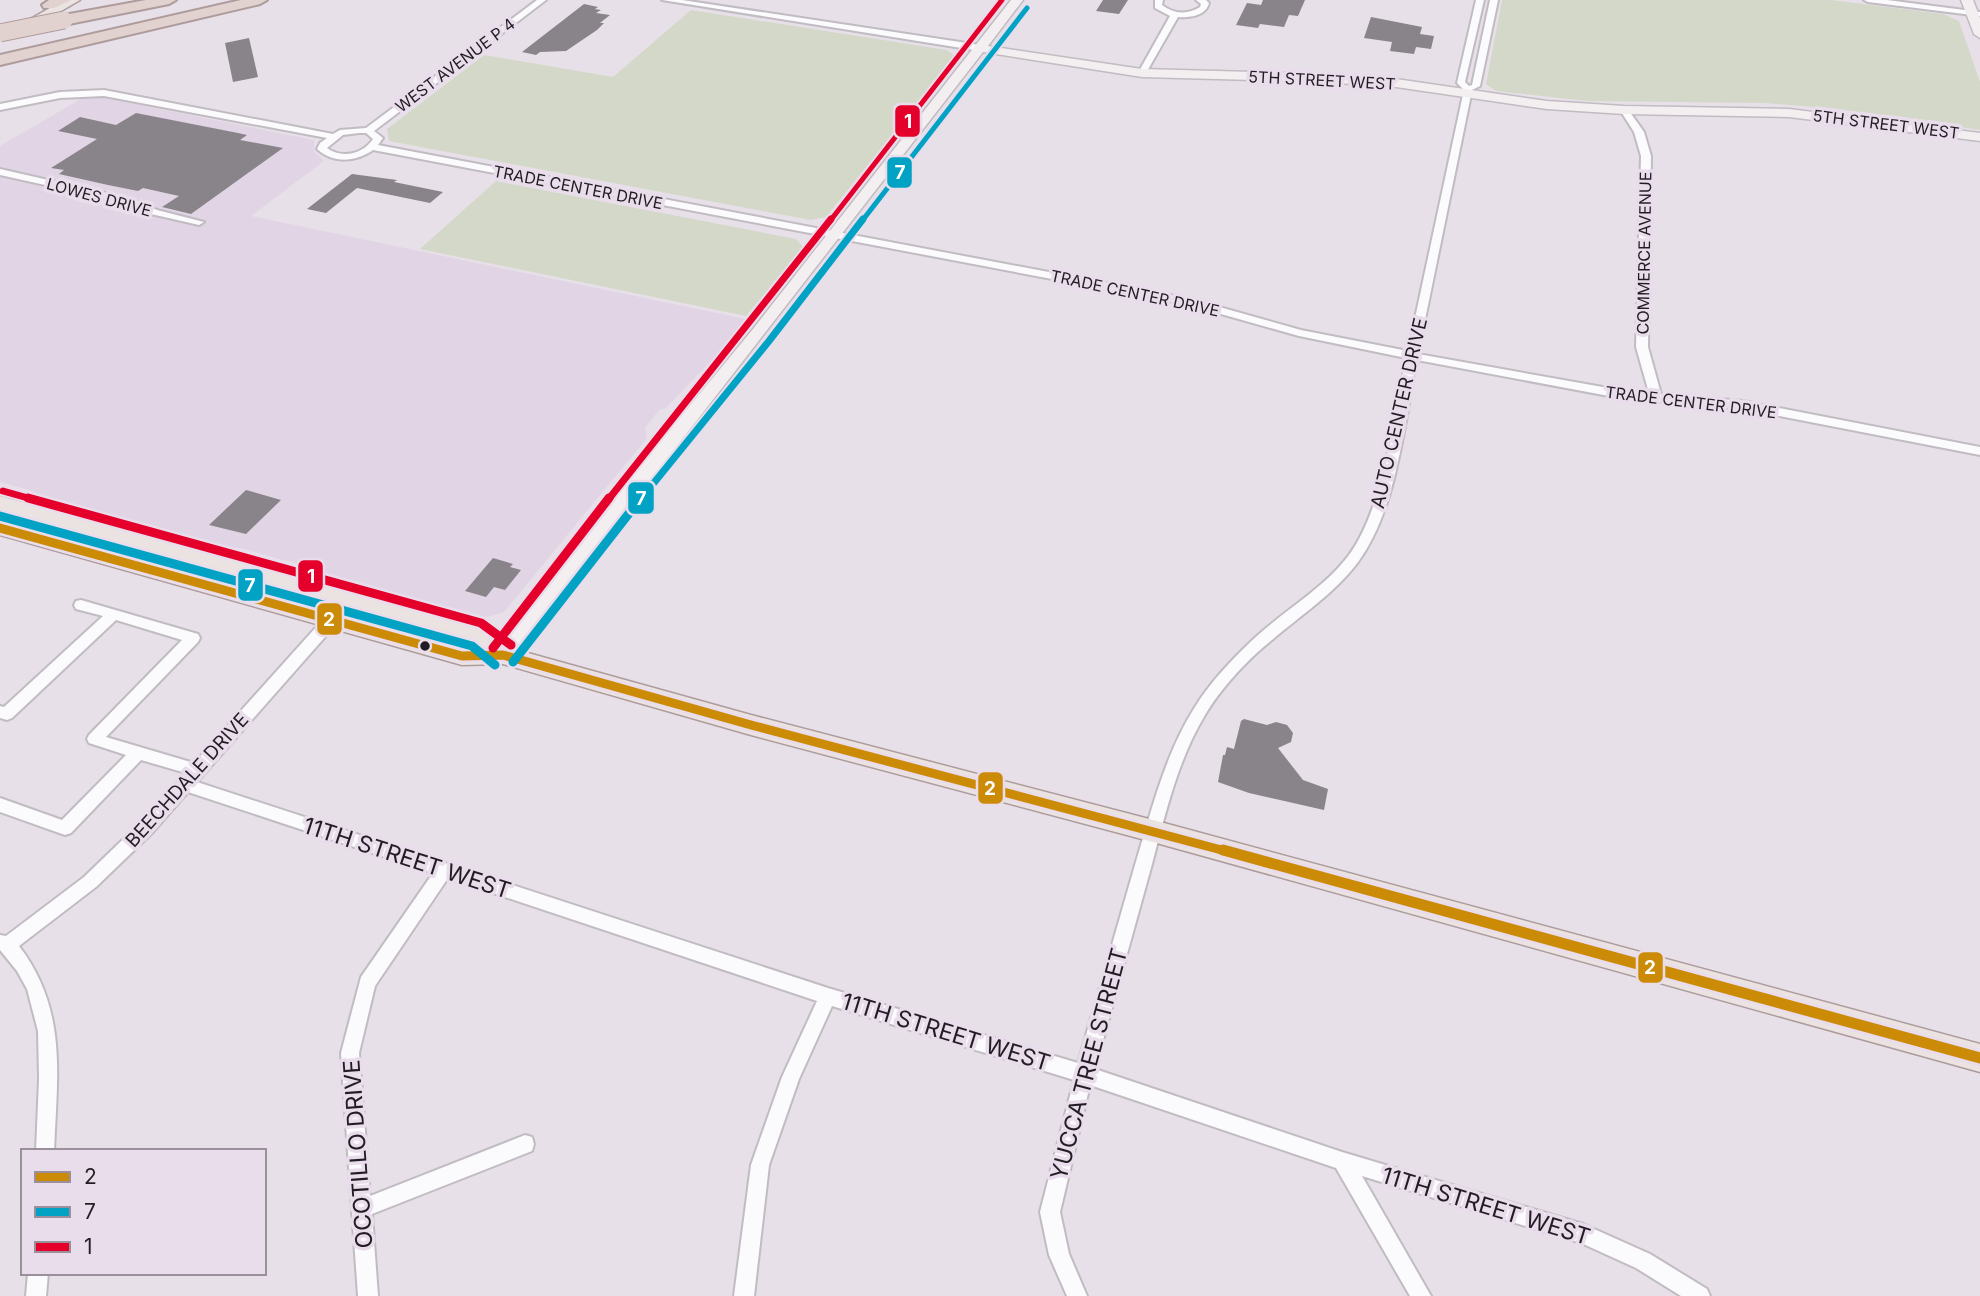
<svg xmlns="http://www.w3.org/2000/svg" width="1980" height="1296" font-family="Inter,sans-serif">
	<rect width="100%" height="100%" fill="#e7e0e8"/>
	<path fill="#e1d5e5" d="M84 97 106 98 314 140V152L324 161 251 216 746 319 715 357 666 408 659 410 645 428 647 438 504 612 476 620 331 580 305 566 240 548 223 550 65 506 29 490 0 482V146Z"/>
	<path fill="#d4d8c8" d="M1502 0H1831L1943 14 1959 21 1980 82V130L1838 109 1765 103 1587 101 1496 91 1486 84Z
		M691 10 947 50 955 56 826 217 811 220 389 141 387 129 484 55 613 77Z
		M496 181 796 239 803 247 746 316 420 249Z"/>
	<path fill="#89848a" d="M1103 0H1128L1119 14 1096 11Z
		M1263 0H1305L1298 16 1289 15 1284 27 1260 24 1258 28 1236 25 1247 3 1261 5Z
		M584 4 598 7 595 9 601 10 596 13 610 15 600 23H604L597 30 566 51 540 52 536 55 522 52Z
		M1371 17 1422 27 1420 34 1434 36 1431 49 1416 47 1414 54 1390 51 1392 42 1364 38Z
		M249 38 258 77 233 82 225 43Z
		M136 113 238 133 247 135 240 140 283 148 191 214 162 207 179 196 143 188 138 191 108 185 59 174 64 170 51 168 97 139 58 131 80 117 116 125Z
		M352 174 397 180 394 182 443 192 430 203 357 188 326 213 307 209Z
		M246 490 281 500 246 534 209 525Z
		M493 558 513 564 510 567 521 570 505 590 494 587 486 597 465 591Z
		M1244 719 1267 725 1276 722 1287 725 1293 733 1291 742 1278 748 1303 780 1328 789 1324 810 1249 793 1218 782 1223 755H1225L1227 747 1234 749 1241 721Z"/>
	<g fill="none" stroke-linecap="round" stroke-linejoin="round">
		<defs>
			<path id="street" d="M537 0H546L374 131 383 138 378 145 1191 299 1301 330 1408 351 1464 90 1457 83 1476 0H1484L1465 82 1469 86 1472 85 1490 0H1498L1480 86 1472 90 1418 354 1614 389 1649 393 1636 347 1641 156 1634 132 1620 110 1624 107 1627 108 1644 132 1651 156 1648 347 1661 394 1743 401 1980 447V455L1743 409 1661 401 1657 403 1652 400 1614 397 1417 360C1404 424 1397 509 1358 562 1335 593 1301 615 1272 640 1247 660 1221 688 1205 715 1178 759 1165 815 1152 864 1133 932 1114 1001 1095 1069L1342 1152 1583 1224 1650 1254 1707 1289 1710 1296H1681L1636 1268 1581 1243 1362 1176 1431 1296H1410L1336 1168 1090 1085 1060 1212 1069 1254 1087 1296H1067L1049 1255 1040 1212 1074 1080 832 1006 799 1079 769 1165 754 1296H734L751 1165 782 1077 817 1001 448 878 375 986 359 1053 370 1196 525 1135 532 1137 534 1144 532 1151 372 1214 378 1296H358L341 1053 361 977 433 873 188 792 153 832 96 887 19 946C68 1010 57 1076 54 1151H36L39 1079 38 1031 27 989 17 971 0 950V935L6 936 84 877 141 822 186 773 141 760 71 833 65 835 0 812V798L62 820 126 755 89 743 87 739 89 735 182 640 116 620 12 718 7 720 0 718V706L4 707 103 616 76 609 74 605 76 601 81 600 198 634 200 638 198 642 106 737 194 763 345 595H355L357 599 355 603 197 782 828 988 1078 1063C1097 997 1116 931 1135 865 1151 812 1165 754 1195 707 1211 681 1235 656 1258 635 1288 608 1324 588 1349 555 1384 507 1394 417 1406 358L1299 336 1189 305 373 150C356 162 333 164 317 149L320 143 327 138 104 96 60 98 0 110V104L60 92 104 90 333 134 340 130 366 128ZM359 133H366L373 139C363 154 342 159 327 148L343 135Z
				M662 0H682L980 45 984 48 980 51Z
				M1155 0H1163L1162 5C1174 14 1187 15 1200 7L1201 4 1196 0H1206L1209 3C1206 16 1189 18 1178 17L1146 73 1142 76 1138 73 1170 16 1155 8Z
				M1864 0H1887L1980 12V16L1868 2Z
				M0 169 132 199 157 210 204 222 199 225 151 214 126 203 0 175Z
				M28 1273H48L46 1296H26Z"/>
			<path id="secondary" d="M1011 0H1023L988 46 1142 69 1323 74 1396 79 1547 101 1624 106 1789 109 1980 133V141L1789 117 1624 114 1547 109 1396 87 1323 82 1142 77 983 52 510 661 503 663 496 661 492 655 496 649 607 506 753 329Z
				M1961 0H1973L1980 18V38L1974 34Z"/>
			<path id="primary" d="M64 0H80L23 33 18 34 11 30Z
				M0 496 478 626 486 629 510 648 751 715 1153 820 1980 1044V1072L1153 842 751 735 503 664 462 665 0 535V521L462 647H477L471 641 0 510Z"/>
			<path id="highway" d="M49 0H71L54 8H44L42 5Z
				M146 0H176L169 4 64 25 56 20 64 15Z
				M241 0H267L260 4 0 65V55Z"/>
		</defs>
		<use href="#street" stroke="#c1bbc2" stroke-width="4"/>
		<use href="#secondary" stroke="#c1bbc2" stroke-width="3"/>
		<use href="#primary" stroke="#ae9c9d" stroke-width="3"/>
		<use href="#highway" stroke="#ae9c9d" stroke-width="4"/>
		<use href="#street" fill="#fbfafc" fill-rule="evenodd"/>
		<use href="#secondary" fill="#f3eeef" fill-rule="evenodd"/>
		<use href="#primary" fill="#ebe2e2" fill-rule="evenodd"/>
		<use href="#highway" fill="#e1d2d0" fill-rule="evenodd"/>
		<defs>
			<path id="highway-bridge" d="M0 33 64 20"/>
		</defs>
		<use href="#highway-bridge" stroke="#ae9c9d" stroke-width="19" stroke-linecap="butt"/>
		<use href="#highway-bridge" stroke="#e1d2d0" stroke-width="17"/>
		<defs>
			<path id="bus-1-far1" d="M0 528 462 656 503 655 751 725 1229 852"/>
			<path id="bus-1" d="M1223 850 1980 1058"/>
			<path id="bus-2-far2" d="M862 221 1027 8"/>
			<path id="bus-2-far1" d="M640 500 769 341 863 219"/>
			<path id="bus-2" d="M0 516 472 646 495 665
				M513 662 641 498"/>
			<path id="bus-3-far2" d="M830 221 1002 0"/>
			<path id="bus-3-far1" d="M3 491 35 500
				M608 500 831 219"/>
			<path id="bus-3" d="M28 498 481 623 511 645
				M493 648 609 498"/>
		</defs>
		<use href="#bus-1-far1" stroke="#e9ddec" stroke-width="14"/>
		<use href="#bus-1" stroke="#e9ddec" stroke-width="17"/>
		<use href="#bus-2-far2" stroke="#e9ddec" stroke-width="9"/>
		<use href="#bus-2-far1" stroke="#e9ddec" stroke-width="11"/>
		<use href="#bus-2" stroke="#e9ddec" stroke-width="14"/>
		<use href="#bus-3-far2" stroke="#e9ddec" stroke-width="9"/>
		<use href="#bus-3-far1" stroke="#e9ddec" stroke-width="11"/>
		<use href="#bus-3" stroke="#e9ddec" stroke-width="14"/>
		<use href="#bus-1-far1" stroke="#cc8b07" stroke-width="9"/>
		<use href="#bus-1" stroke="#cc8b07" stroke-width="11"/>
		<use href="#bus-2-far2" stroke="#02a2c5" stroke-width="5"/>
		<use href="#bus-2-far1" stroke="#02a2c5" stroke-width="7"/>
		<use href="#bus-2" stroke="#02a2c5" stroke-width="9"/>
		<use href="#bus-3-far2" stroke="#e4002b" stroke-width="5"/>
		<use href="#bus-3-far1" stroke="#e4002b" stroke-width="7"/>
		<use href="#bus-3" stroke="#e4002b" stroke-width="9"/>
	</g>
	<circle fill="#211d23" stroke="#e9ddec" stroke-width="2.5" cx="425" cy="646" r="6"/>
	<g text-anchor="middle" dominant-baseline="central" stroke-width="7" stroke-linejoin="round" paint-order="stroke">
		<g font-size="16" fill="#211d23" stroke="#e9ddec">
			<text transform="translate(455 65) rotate(-37)">WEST AVENUE P 4</text>
			<text transform="translate(1322 80) rotate(3)">5TH STREET WEST</text>
			<text transform="translate(1886 124) rotate(7)">5TH STREET WEST</text>
			<text transform="translate(578 187) rotate(11)">TRADE CENTER DRIVE</text>
			<text transform="translate(99 197) rotate(15)">LOWES DRIVE</text>
			<text transform="translate(1644 253) rotate(-89)">COMMERCE AVENUE</text>
			<text transform="translate(1135 293) rotate(12)">TRADE CENTER DRIVE</text>
			<text transform="translate(1691 402) rotate(7)">TRADE CENTER DRIVE</text>
		</g>
		<g font-size="19" fill="#211d23" stroke="#e9ddec">
			<text transform="translate(1399 413) rotate(-77)">AUTO CENTER DRIVE</text>
			<text transform="translate(187 780) rotate(-48)">BEECHDALE DRIVE</text>
		</g>
		<g font-size="23" fill="#211d23" stroke="#e9ddec">
			<text transform="translate(407 858) rotate(18)">11TH STREET WEST</text>
			<text transform="translate(946 1032) rotate(17)">11TH STREET WEST</text>
			<text transform="translate(1089 1064) rotate(-75)">YUCCA TREE STREET</text>
			<text transform="translate(358 1154) rotate(-94)">OCOTILLO DRIVE</text>
			<text transform="translate(1486 1206) rotate(17)">11TH STREET WEST</text>
		</g>
	</g>
	<g stroke="#e9ddec" stroke-width="2.5">
		<rect x="894" y="104" width="27" height="34" rx="7" fill="#e4002b"/>
		<rect x="886" y="156" width="27" height="33" rx="7" fill="#02a2c5"/>
		<rect x="627" y="481" width="28" height="34" rx="7" fill="#02a2c5"/>
		<rect x="297" y="559" width="27" height="34" rx="7" fill="#e4002b"/>
		<rect x="237" y="568" width="27" height="34" rx="7" fill="#02a2c5"/>
		<rect x="316" y="602" width="27" height="34" rx="7" fill="#cc8b07"/>
		<rect x="977" y="771" width="27" height="34" rx="7" fill="#cc8b07"/>
		<rect x="1637" y="951" width="27" height="33" rx="7" fill="#cc8b07"/>
	</g>
	<g font-size="19" text-anchor="middle" font-weight="bold" fill="#fff">
		<text x="908" y="128">1</text>
		<text x="900" y="179">7</text>
		<text x="641" y="505">7</text>
		<text x="311" y="583">1</text>
		<text x="250" y="592">7</text>
		<text x="329" y="626">2</text>
		<text x="990" y="795">2</text>
		<text x="1650" y="974">2</text>
	</g>
	<rect x="21" y="1149" width="245" height="126" fill="#e9ddec" stroke="#99909c" stroke-width="2"/>
	<rect x="35" y="1172" width="35" height="10" fill="#cc8b07" stroke="#99909c" stroke-width="2"/>
	<text x="84" y="1184" font-size="21" fill="#211d23">2</text>
	<rect x="35" y="1207" width="35" height="10" fill="#02a2c5" stroke="#99909c" stroke-width="2"/>
	<text x="84" y="1219" font-size="21" fill="#211d23">7</text>
	<rect x="35" y="1242" width="35" height="10" fill="#e4002b" stroke="#99909c" stroke-width="2"/>
	<text x="84" y="1254" font-size="21" fill="#211d23">1</text>
</svg>
